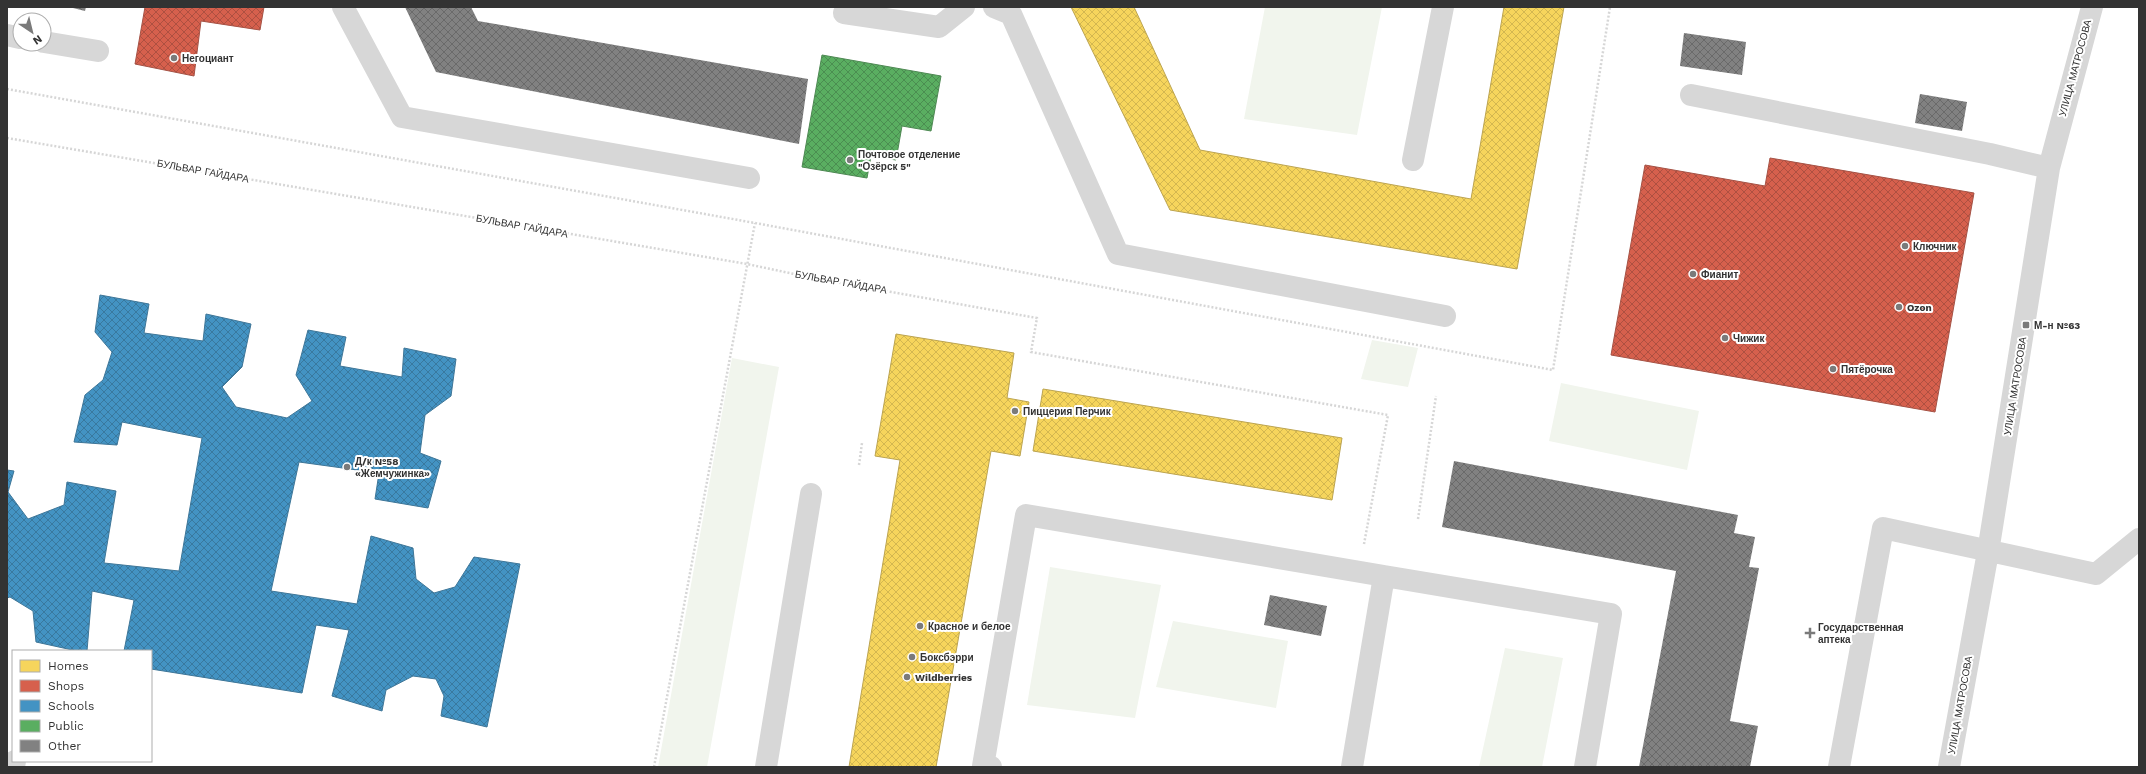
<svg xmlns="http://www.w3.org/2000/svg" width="2146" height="774" font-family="'Work Sans',sans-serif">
	<defs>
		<pattern id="homes-cross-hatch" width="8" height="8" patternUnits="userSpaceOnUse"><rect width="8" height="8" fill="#f6d55c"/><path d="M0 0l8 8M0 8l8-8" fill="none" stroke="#d3b750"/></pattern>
		<pattern id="shops-cross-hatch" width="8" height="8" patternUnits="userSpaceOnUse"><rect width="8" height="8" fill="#d6604d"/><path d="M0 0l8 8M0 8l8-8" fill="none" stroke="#ae5041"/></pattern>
		<pattern id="schools-cross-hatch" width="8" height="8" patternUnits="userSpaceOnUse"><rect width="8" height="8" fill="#4393c3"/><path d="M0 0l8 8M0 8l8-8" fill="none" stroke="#39799f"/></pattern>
		<pattern id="public-cross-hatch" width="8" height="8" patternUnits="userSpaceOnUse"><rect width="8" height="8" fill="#5aae61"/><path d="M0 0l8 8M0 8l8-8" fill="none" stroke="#4b8e51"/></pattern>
		<pattern id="building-cross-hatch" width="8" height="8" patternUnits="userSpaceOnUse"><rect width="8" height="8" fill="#818181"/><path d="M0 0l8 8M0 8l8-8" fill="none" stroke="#6a6a6a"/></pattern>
	</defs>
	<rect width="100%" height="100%" fill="#fff"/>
	<path fill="#f1f5ed" d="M1265 7H1382L1357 135 1244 119Z
		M1372 340 1418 348 1408 387 1361 379Z
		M732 358 779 367 707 767H658Z
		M1561 383 1699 411 1687 470 1549 441Z
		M1050 567 1161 585 1135 718 1027 705Z
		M1173 621 1288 641 1276 708 1156 687Z
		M1505 648 1563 658 1542 767H1479Z"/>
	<path fill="url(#homes-cross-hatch)" stroke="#bca450" d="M1071 7H1134L1200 150 1471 199 1504 7H1564L1517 269 1170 210Z
		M896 334 1014 353 1007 398 1029 402 1020 456 991 451 936 767H849L900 460 875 456Z
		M1043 389 1342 438 1332 500 1033 451Z"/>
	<path fill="url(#shops-cross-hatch)" stroke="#a55245" d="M145 7H264L260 30 201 21 194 76 135 64Z
		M1770 158 1974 193 1935 412 1611 355 1645 165 1765 186Z"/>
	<path fill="url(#schools-cross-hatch)" stroke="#3e7698" d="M100 295 149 304 144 333 203 341 206 314 251 324 242 367 222 387 236 407 287 418 312 401 296 375 308 330 346 337 340 366 402 377 404 348 456 359 451 396 425 415 420 453 441 461 428 508 375 499 379 473 299 462 271 591 357 604 371 536 413 548 416 579 434 593 455 587 474 557 520 564 487 727 441 716 444 696 436 679 413 676 386 690 382 711 332 696 349 630 316 625 302 693 151 669V651H124L134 600 92 591 87 651H77L36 642 33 611 10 597 7 598V470L14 471 8 492 28 519 64 505 67 482 116 491 104 563 179 571 202 438 122 422 117 445 74 442 85 395 103 380 112 352 95 332Z"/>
	<path fill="url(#public-cross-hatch)" stroke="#4e8953" d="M822 55 941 76 931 131 902 126 896 160 871 156 867 178 802 167Z"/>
	<path fill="url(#building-cross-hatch)" d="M69 7H86L85 11Z
		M405 7H471L478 21 808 79 799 144 436 72Z
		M1684 33 1746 42 1742 75 1680 66Z
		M1920 94 1967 102 1962 131 1915 123Z
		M1454 461 1738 515 1734 533 1755 537 1749 567 1759 568 1730 721 1758 726 1750 767H1639L1676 571 1442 527Z
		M1270 595 1327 606 1321 636 1264 625Z"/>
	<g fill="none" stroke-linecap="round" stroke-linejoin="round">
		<path stroke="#d6d6d6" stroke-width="2.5" stroke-dasharray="2 2" stroke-linecap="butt" d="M7 89 755 223 1553 370 1610 7
			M7 138 747 264 813 278 1037 318 1031 352 1388 415 1364 544
			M859 465 862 443
			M1418 519 1436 396
			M654 767 755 223"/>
		<path stroke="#d7d7d7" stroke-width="22" d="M343 7 402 117 749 178
			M994 7 1011 14 1118 254 1445 316
			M844 13 939 27 964 7
			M7 35 20 38
			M44 42 98 51
			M1691 95 1990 154 2049 168
			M1413 160 1443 7
			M14 767 15 761
			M766 767 811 494
			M991 767 983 766 1026 515 1384 576
			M1352 767 1384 576 1611 614 1585 767
			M1839 767 1883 528 2096 574 2139 539
			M1949 767 1988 552 2049 168 2092 7"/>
	</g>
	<g fill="#7a7a7a" stroke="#fff" stroke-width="1.5">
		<circle cx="174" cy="58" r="4"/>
		<circle cx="850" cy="160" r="4"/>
		<circle cx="1905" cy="246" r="4"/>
		<circle cx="1693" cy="274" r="4"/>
		<circle cx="1899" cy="307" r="4"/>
		<rect x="2022" y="321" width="8" height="8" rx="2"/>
		<circle cx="1725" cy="338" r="4"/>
		<circle cx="1833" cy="369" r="4"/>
		<circle cx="1015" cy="411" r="4"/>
		<circle cx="347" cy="467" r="4"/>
		<circle cx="920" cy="626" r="4"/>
		<path d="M1808 627h4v4h4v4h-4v4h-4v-4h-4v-4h4z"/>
		<circle cx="912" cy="657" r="4"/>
		<circle cx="907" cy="677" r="4"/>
	</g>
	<g text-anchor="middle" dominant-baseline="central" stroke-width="4" stroke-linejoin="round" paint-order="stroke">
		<g font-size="10" font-weight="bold" fill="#333" stroke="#fff" text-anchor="start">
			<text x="182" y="58">Негоциант</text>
			<text x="858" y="154">Почтовое отделение<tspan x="858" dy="12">"Озёрск 5"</tspan></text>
			<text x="1913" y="246">Ключник</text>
			<text x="1701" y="274">Фианит</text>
			<text x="1907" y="307">Ozon</text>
			<text x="2034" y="325">М-н №63</text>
			<text x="1733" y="338">Чижик</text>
			<text x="1841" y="369">Пятёрочка</text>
			<text x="1023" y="411">Пиццерия Перчик</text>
			<text x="355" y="461">Д/к №58<tspan x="355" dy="12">«Жемчужинка»</tspan></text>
			<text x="928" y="626">Красное и белое</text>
			<text x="1818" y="627">Государственная<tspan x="1818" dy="12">аптека</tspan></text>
			<text x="920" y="657">Боксбэрри</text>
			<text x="915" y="677">Wildberries</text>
		</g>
		<g font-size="10" fill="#333" stroke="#fff">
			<text transform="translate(2075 68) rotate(-75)">УЛИЦА МАТРОСОВА</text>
			<text transform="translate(203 171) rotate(10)">БУЛЬВАР ГАЙДАРА</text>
			<text transform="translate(522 226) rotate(10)">БУЛЬВАР ГАЙДАРА</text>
			<text transform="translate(841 282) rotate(10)">БУЛЬВАР ГАЙДАРА</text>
			<text transform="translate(2015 386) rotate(-81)">УЛИЦА МАТРОСОВА</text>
			<text transform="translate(1960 705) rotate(-80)">УЛИЦА МАТРОСОВА</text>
		</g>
	</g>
	<rect width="2146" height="774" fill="none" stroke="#333333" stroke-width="16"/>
	<rect x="12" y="650" width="140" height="112" fill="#ffffff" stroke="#adadad"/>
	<rect x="20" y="660" width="20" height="12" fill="#f6d55c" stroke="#adadad"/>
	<text x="48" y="670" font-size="12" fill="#333333">Homes</text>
	<rect x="20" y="680" width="20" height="12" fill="#d6604d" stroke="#adadad"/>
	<text x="48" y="690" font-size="12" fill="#333333">Shops</text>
	<rect x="20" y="700" width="20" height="12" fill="#4393c3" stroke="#adadad"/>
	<text x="48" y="710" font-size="12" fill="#333333">Schools</text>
	<rect x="20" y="720" width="20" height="12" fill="#5aae61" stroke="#adadad"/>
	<text x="48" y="730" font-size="12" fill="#333333">Public</text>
	<rect x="20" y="740" width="20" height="12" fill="#818181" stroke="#adadad"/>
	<text x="48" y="750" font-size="12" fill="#333333">Other</text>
	<g transform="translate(32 32) rotate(145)"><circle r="19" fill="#ffffff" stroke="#adadad"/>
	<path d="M0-3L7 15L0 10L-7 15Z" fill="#7a7a7a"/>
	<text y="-6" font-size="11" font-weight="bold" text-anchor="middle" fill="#333333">N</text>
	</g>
</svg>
